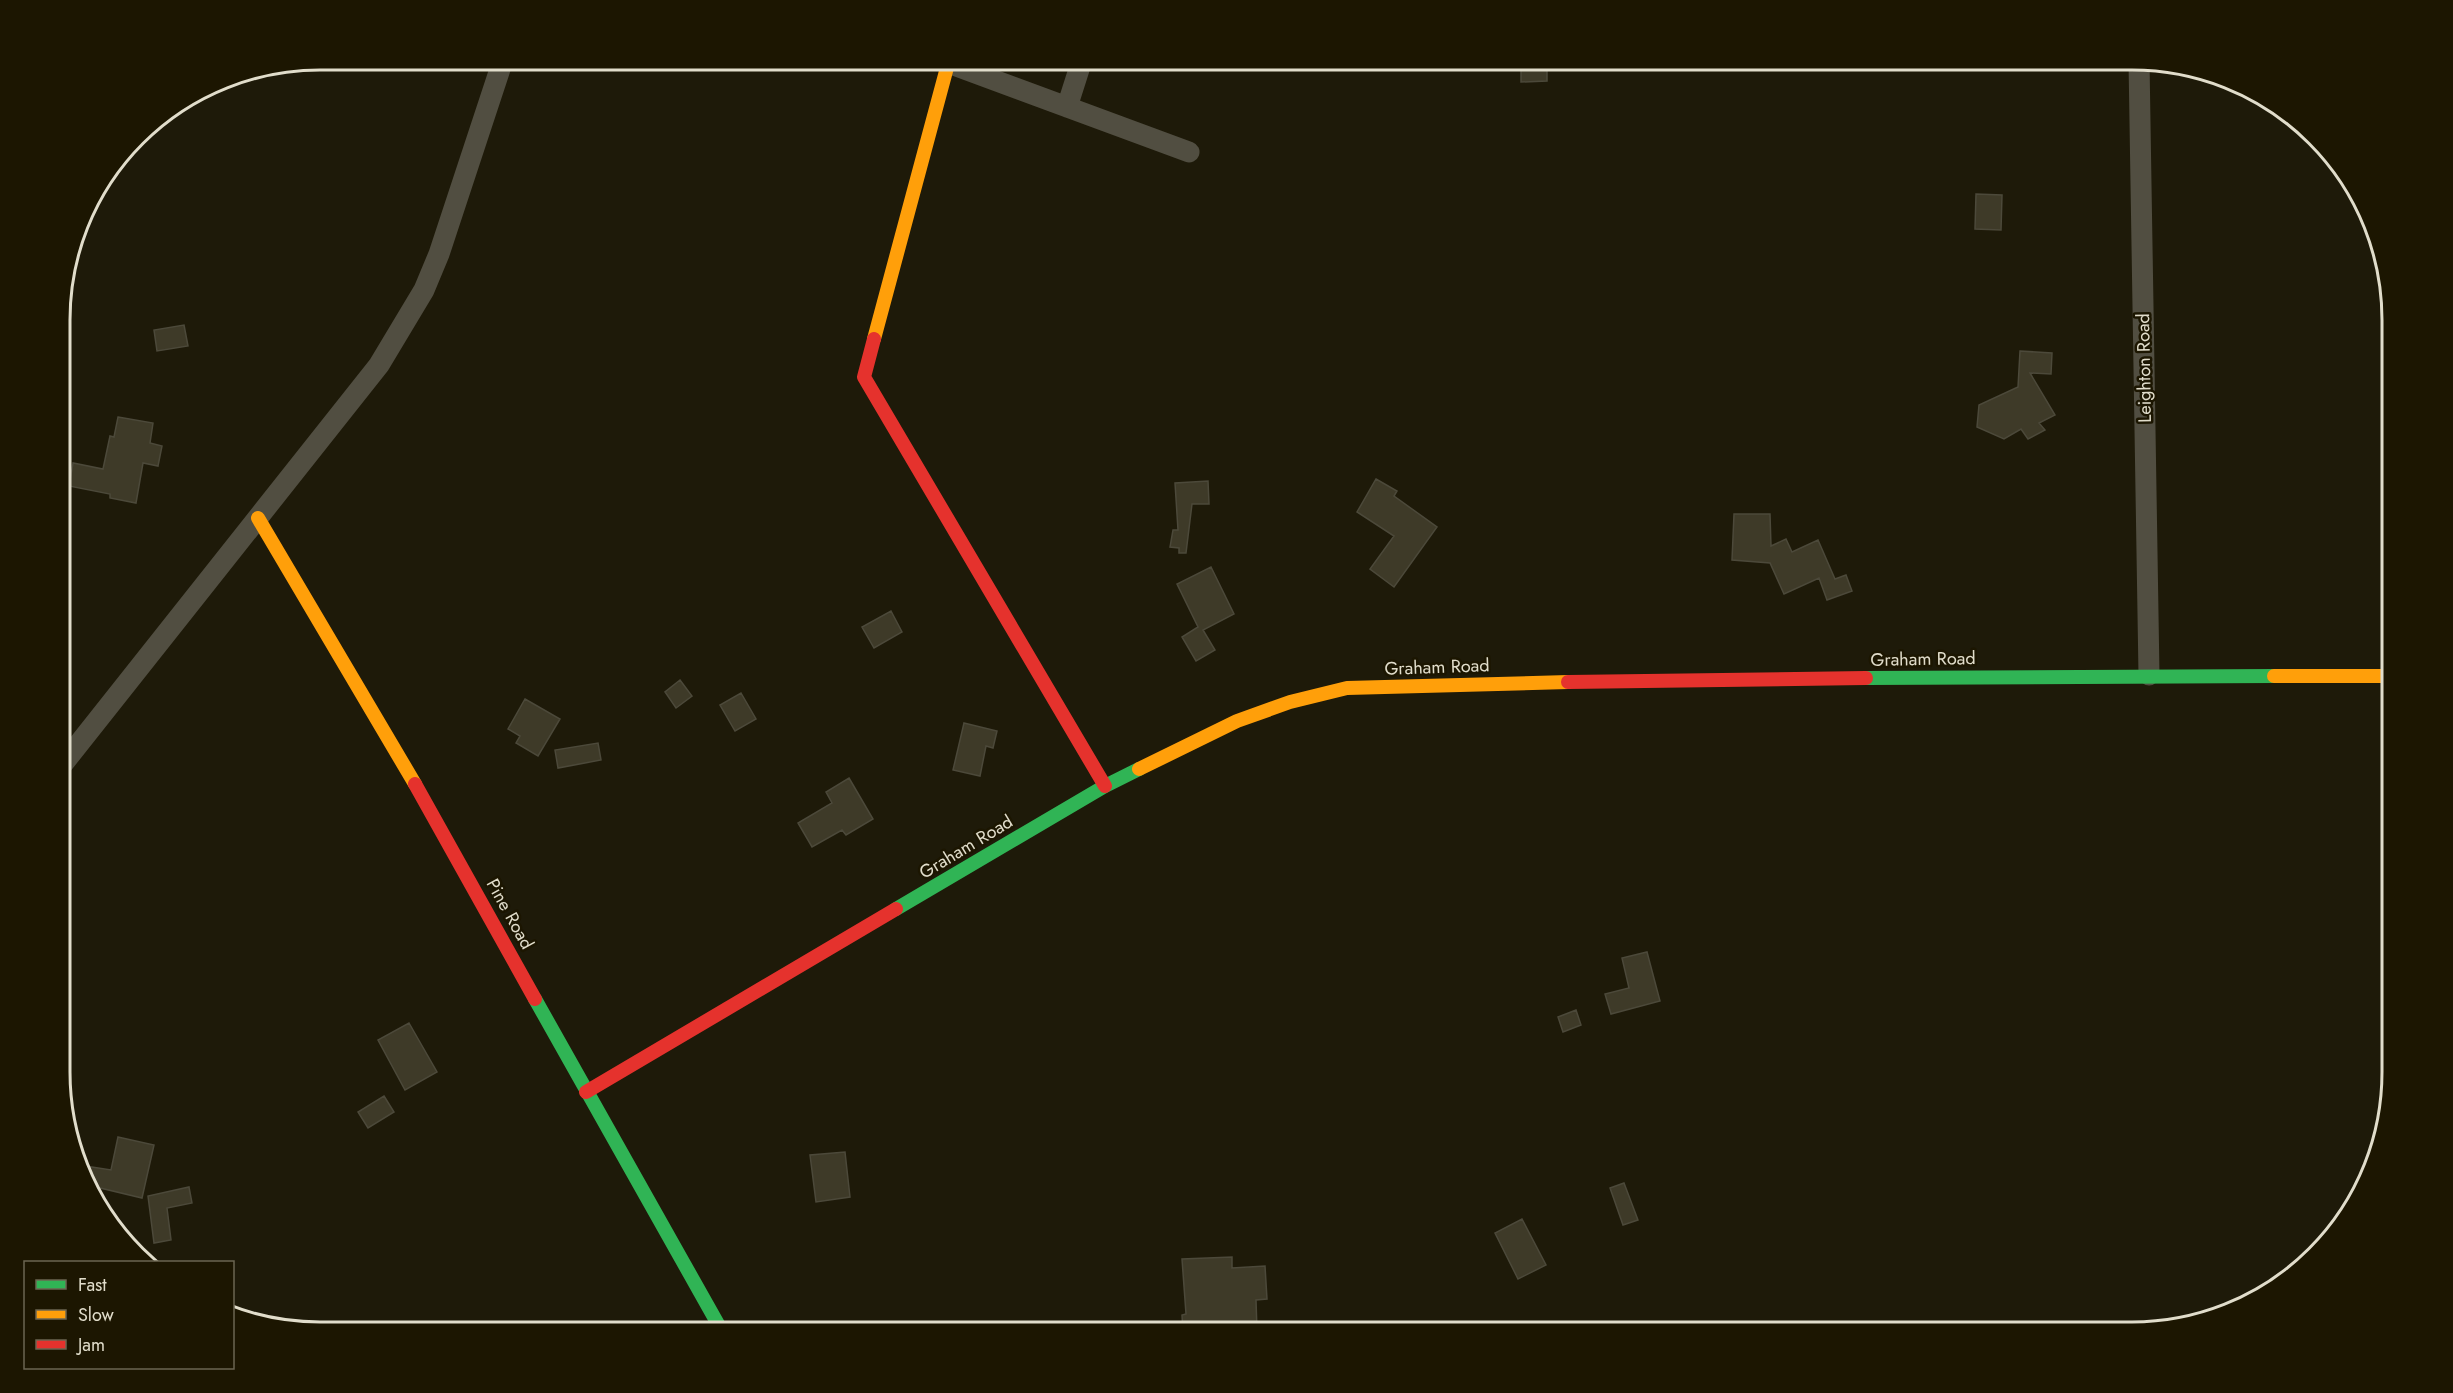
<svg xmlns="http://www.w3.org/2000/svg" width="2453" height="1393" font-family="Jost,sans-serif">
	<rect width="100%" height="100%" fill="#1e1a09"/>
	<path fill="#3e3a28" stroke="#4c493a" stroke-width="1.5" d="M1521 60H1547V81L1521 82Z
		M1976 194 2002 195 2001 230 1975 229Z
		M184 325 188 346 157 351 154 330Z
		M2020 351 2052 353 2051 374 2030 373 2055 415 2039 423 2045 430 2028 439 2021 429 2004 439 1977 427 1979 405 2018 387Z
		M118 417 153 423 150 443 162 446 158 466 143 463 136 503 110 498V494L69 486 73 463 103 469 110 436 114 437Z
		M1376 479 1397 491 1394 496 1437 527 1394 587 1370 569 1394 536 1357 512Z
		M1208 481 1209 504H1192L1186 553H1179V548L1170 547 1173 530H1178L1175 483Z
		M1734 514H1770L1771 546 1786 539 1792 552 1818 540 1835 579 1846 575 1852 591 1827 600 1819 578 1784 594 1770 563 1732 560Z
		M1211 567 1234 614 1203 630 1215 650 1196 661 1182 637 1198 627 1177 584Z
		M891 611 902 632 874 648 862 627Z
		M680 680 692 696 676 708 665 692Z
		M741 693 756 719 735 731 720 705Z
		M525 699 560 719 538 756 516 743 520 736 508 729Z
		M964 723 997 731 993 748 986 746 980 776 953 770Z
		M598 743 601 760 558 768 555 750Z
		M849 778 873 819 846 835 842 830 812 847 798 823 832 803 826 792Z
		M1647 952 1660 1001 1611 1014 1605 994 1629 988 1622 958Z
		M1576 1010 1581 1025 1563 1032 1558 1017Z
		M409 1023 437 1072 405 1090 378 1040Z
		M384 1096 394 1112 368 1128 358 1112Z
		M118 1137 154 1145 142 1198 92 1186 85 1166 111 1170Z
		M845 1152 850 1197 816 1202 810 1155Z
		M1624 1183 1638 1220 1623 1225 1610 1188Z
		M189 1187 192 1203 167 1208 171 1240 154 1243 148 1196Z
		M1522 1219 1546 1265 1518 1279 1495 1233Z
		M1232 1257V1268L1265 1266 1267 1299 1256 1300 1257 1330 1183 1333 1182 1315 1186 1314 1182 1259Z"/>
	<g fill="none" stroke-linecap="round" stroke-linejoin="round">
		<path stroke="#514e41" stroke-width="21" d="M2139 61 2149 675
			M948 63 1189 152
			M1067 107 1082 60
			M62 765 379 365 424 290 439 254 503 60"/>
		<path stroke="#30b455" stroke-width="14" d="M1866 678 2274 676
			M896 909 1105 786 1139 769
			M535 999 723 1333"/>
		<path stroke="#ff9f0a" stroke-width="14" d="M874 339 949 60
			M258 518 415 784
			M2274 676H2392
			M1139 769 1237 721 1290 702 1347 688 1568 682"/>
		<path stroke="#e5322d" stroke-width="14" d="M874 339 864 377 1105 786
			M1568 682 1866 678
			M415 784 535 999
			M586 1092 896 909"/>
	</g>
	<g text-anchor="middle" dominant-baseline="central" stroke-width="5" stroke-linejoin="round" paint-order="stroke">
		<g font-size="18" fill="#e1ddcb" stroke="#1c1601">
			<text transform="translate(2144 368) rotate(-91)">Leighton Road</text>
			<text transform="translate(1923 659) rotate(-1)">Graham Road</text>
			<text transform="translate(1437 667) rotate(-2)">Graham Road</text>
			<text transform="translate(966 847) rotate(-31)">Graham Road</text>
			<text transform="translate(510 914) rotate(61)">Pine Road</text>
		</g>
	</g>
	<path d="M0 0H2453V1393H0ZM320 70H2132A250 250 0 0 1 2382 320V1072A250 250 0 0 1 2132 1322H320A250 250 0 0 1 70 1072V320A250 250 0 0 1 320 70Z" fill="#1c1601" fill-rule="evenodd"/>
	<path fill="none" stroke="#e1ddcb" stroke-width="3" d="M320 70H2132A250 250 0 0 1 2382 320V1072A250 250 0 0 1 2132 1322H320A250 250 0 0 1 70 1072V320A250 250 0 0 1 320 70Z"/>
	<rect x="24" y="1261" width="210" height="108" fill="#1c1601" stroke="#6b6652" stroke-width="1.5"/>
	<rect x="36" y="1280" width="30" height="9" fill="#30b455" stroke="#6b6652" stroke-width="1.5"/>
	<text x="78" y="1291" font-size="18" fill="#e1ddcb">Fast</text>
	<rect x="36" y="1310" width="30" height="9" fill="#ff9f0a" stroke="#6b6652" stroke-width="1.5"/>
	<text x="78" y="1321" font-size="18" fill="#e1ddcb">Slow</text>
	<rect x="36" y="1340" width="30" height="9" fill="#e5322d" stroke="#6b6652" stroke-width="1.5"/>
	<text x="78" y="1351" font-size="18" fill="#e1ddcb">Jam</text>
</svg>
